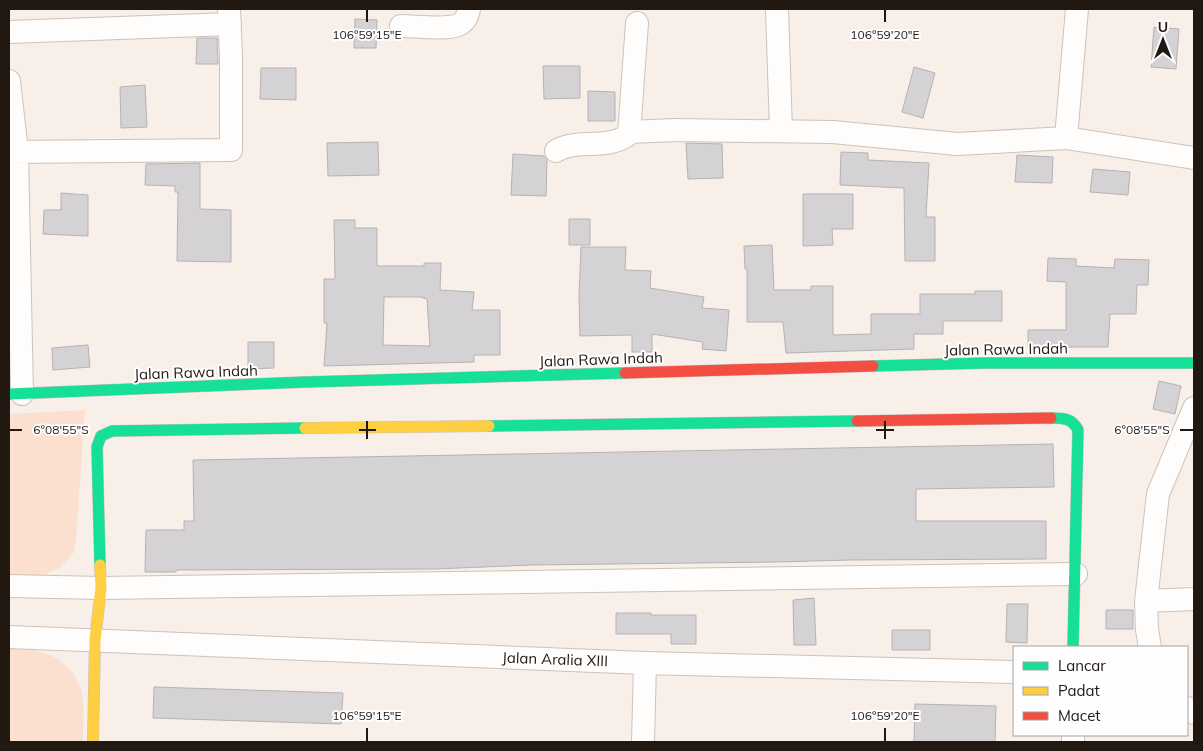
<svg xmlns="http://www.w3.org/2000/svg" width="1203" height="751" font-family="Mulish,sans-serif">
	<rect width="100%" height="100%" fill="#f9efe9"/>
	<path fill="#fbe0cf" d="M85 410 76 539 73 554 59 568 37 578 9 581V414Z
		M16 646C28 649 44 651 54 657 90 679 83 705 83 742H9V648Z"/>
	<path fill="#d4d2d4" stroke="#b4b2b4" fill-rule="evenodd" d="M355 19 377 20 376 48H354Z
		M1154 27 1179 29 1176 69 1151 67Z
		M197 38H217L218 64H196Z
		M543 66H580V98L544 99Z
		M914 67 935 73 923 118 902 112Z
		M261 68H296V100L260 99Z
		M145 85 147 127 121 128 120 87Z
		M588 91 615 92V121H588Z
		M378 142 379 175 328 176 327 143Z
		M686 143 722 144 723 178 688 179Z
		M841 152 868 153V160L929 163 926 217H935V261H905L904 188 840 185Z
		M513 154 544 156 547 160 546 196 511 195Z
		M1017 155 1053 157 1052 183 1015 182Z
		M200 163V209L231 210V262L177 261 178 192H175V186L145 185 146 164Z
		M1093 169 1130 172 1128 195 1090 192Z
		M61 193 88 195V236L43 234 44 210H61Z
		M803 194H853V229H832L833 245 803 246Z
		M569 219H590V245H569Z
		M334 220H355V228H377V266H424V263H441L440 290 474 292 472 310H500V355H474V362L324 366 327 323H324V279H335ZM384 297H423V298L427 299 430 346 383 345Z
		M772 245 774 290H811V286H833V335L871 334V314H920V294H975V291H1002V321H943V334H914V349L786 353 783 322H747V269H745L744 246Z
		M581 247H626L625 270 651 271 650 288 704 297 702 308 729 310 726 351 702 349 703 342 652 334V352H632V335L580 336 579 297Z
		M1048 258 1076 259V266L1114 268 1115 259 1149 260 1148 285H1137L1136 314H1110L1108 347H1028V330H1066V282L1047 281Z
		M248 342H274V368L248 369Z
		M88 345 90 367 53 370 52 348Z
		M1159 381 1181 386 1175 414 1153 409Z
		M1053 444 1054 487 916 489V521H1046V559L850 560 777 562 532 565 435 569 176 570V572H145L146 530H184V521H194L193 460Z
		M814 598 816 645H794L793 600Z
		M1007 604H1028L1027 643 1006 642Z
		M1106 610H1133V629H1106Z
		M616 613H651V615H696V644H671V634H616Z
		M892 630H930V650H892Z
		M154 687 343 693 341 724 153 718Z
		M915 704 996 706 995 742H914Z"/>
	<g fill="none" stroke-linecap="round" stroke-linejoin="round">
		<defs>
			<path id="street" d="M777 9 781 131
				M1077 9 1066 138 1194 158
				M401 26C415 26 446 30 458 25 465 22 468 15 469 9
				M9 32 230 24
				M9 81 17 152 22 394
				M629 132 675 130 833 132 957 144 1066 138
				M556 151C577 138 608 151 629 134L637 23
				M9 152 231 150V56L229 9
				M9 586 101 588 1076 574
				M1146 601 1194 599
				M9 637 645 663 1014 672
				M1150 647 1147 630 1146 601 1158 494 1194 408
				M1187 708 1194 713
				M1073 735V742
				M643 742 645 663"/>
			<path id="fast" d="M873 366 985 363H1194
				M9 394 306 382 625 373
				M1051 418C1063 418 1072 418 1078 430L1073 647
				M489 426 857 421
				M100 565 97 447 101 436 112 431 305 428"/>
			<path id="slow" d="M305 428 489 426
				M93 742 95 640 101 588 100 565"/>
			<path id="jam" d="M625 373 873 366
				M857 421 1051 418"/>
		</defs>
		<use href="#street" stroke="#ccc2bc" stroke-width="24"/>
		<use href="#fast" stroke="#ccc2bc" stroke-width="12"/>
		<use href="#slow" stroke="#ccc2bc" stroke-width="12"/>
		<use href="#jam" stroke="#ccc2bc" stroke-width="12"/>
		<use href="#street" stroke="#fefdfc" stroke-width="22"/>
		<use href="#fast" stroke="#16e098" stroke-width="11"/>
		<use href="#slow" stroke="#ffcf43" stroke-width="11"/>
		<use href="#jam" stroke="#f24e42" stroke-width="11"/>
	</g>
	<path fill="none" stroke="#221812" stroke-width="2" d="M367 10V22M885 10V22M367 421V439M885 421V439M10 430H22M359 430H376M876 430H894M1180 430H1193M367 728V741M885 728V741"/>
	<g text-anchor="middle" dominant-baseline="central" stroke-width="4" stroke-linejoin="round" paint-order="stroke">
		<g font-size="15" fill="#221812" stroke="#fefefe">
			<text transform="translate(1006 349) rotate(-1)">Jalan Rawa Indah</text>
			<text transform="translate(601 359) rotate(-2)">Jalan Rawa Indah</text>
			<text transform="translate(196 372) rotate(-2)">Jalan Rawa Indah</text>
			<text transform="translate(555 659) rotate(2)">Jalan Aralia XIII</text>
		</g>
	</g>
	<g font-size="12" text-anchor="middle" fill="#221812" stroke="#fefefe" stroke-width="4" stroke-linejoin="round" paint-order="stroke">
		<text x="367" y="39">106°59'15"E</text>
		<text x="885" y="39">106°59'20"E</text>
		<text x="61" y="434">6°08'55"S</text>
		<text x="1142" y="434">6°08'55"S</text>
		<text x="367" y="720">106°59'15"E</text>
		<text x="885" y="720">106°59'20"E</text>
	</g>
	<rect width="1203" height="751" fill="none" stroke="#221812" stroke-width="20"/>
	<rect x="1013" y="646" width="175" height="90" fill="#fefefe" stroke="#a6a2a0"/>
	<rect x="1023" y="662" width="25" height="8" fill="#16e098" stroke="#a6a2a0"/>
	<text x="1058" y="671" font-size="15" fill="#221812">Lancar</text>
	<rect x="1023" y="687" width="25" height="8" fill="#ffcf43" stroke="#a6a2a0"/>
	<text x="1058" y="696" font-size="15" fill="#221812">Padat</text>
	<rect x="1023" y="712" width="25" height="8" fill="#f24e42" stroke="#a6a2a0"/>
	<text x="1058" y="721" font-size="15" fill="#221812">Macet</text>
	<g transform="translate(1163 40)" stroke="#fefefe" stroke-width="4" paint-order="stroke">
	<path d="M0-4L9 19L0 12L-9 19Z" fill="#221812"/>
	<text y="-8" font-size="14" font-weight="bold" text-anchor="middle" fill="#221812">U</text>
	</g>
</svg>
